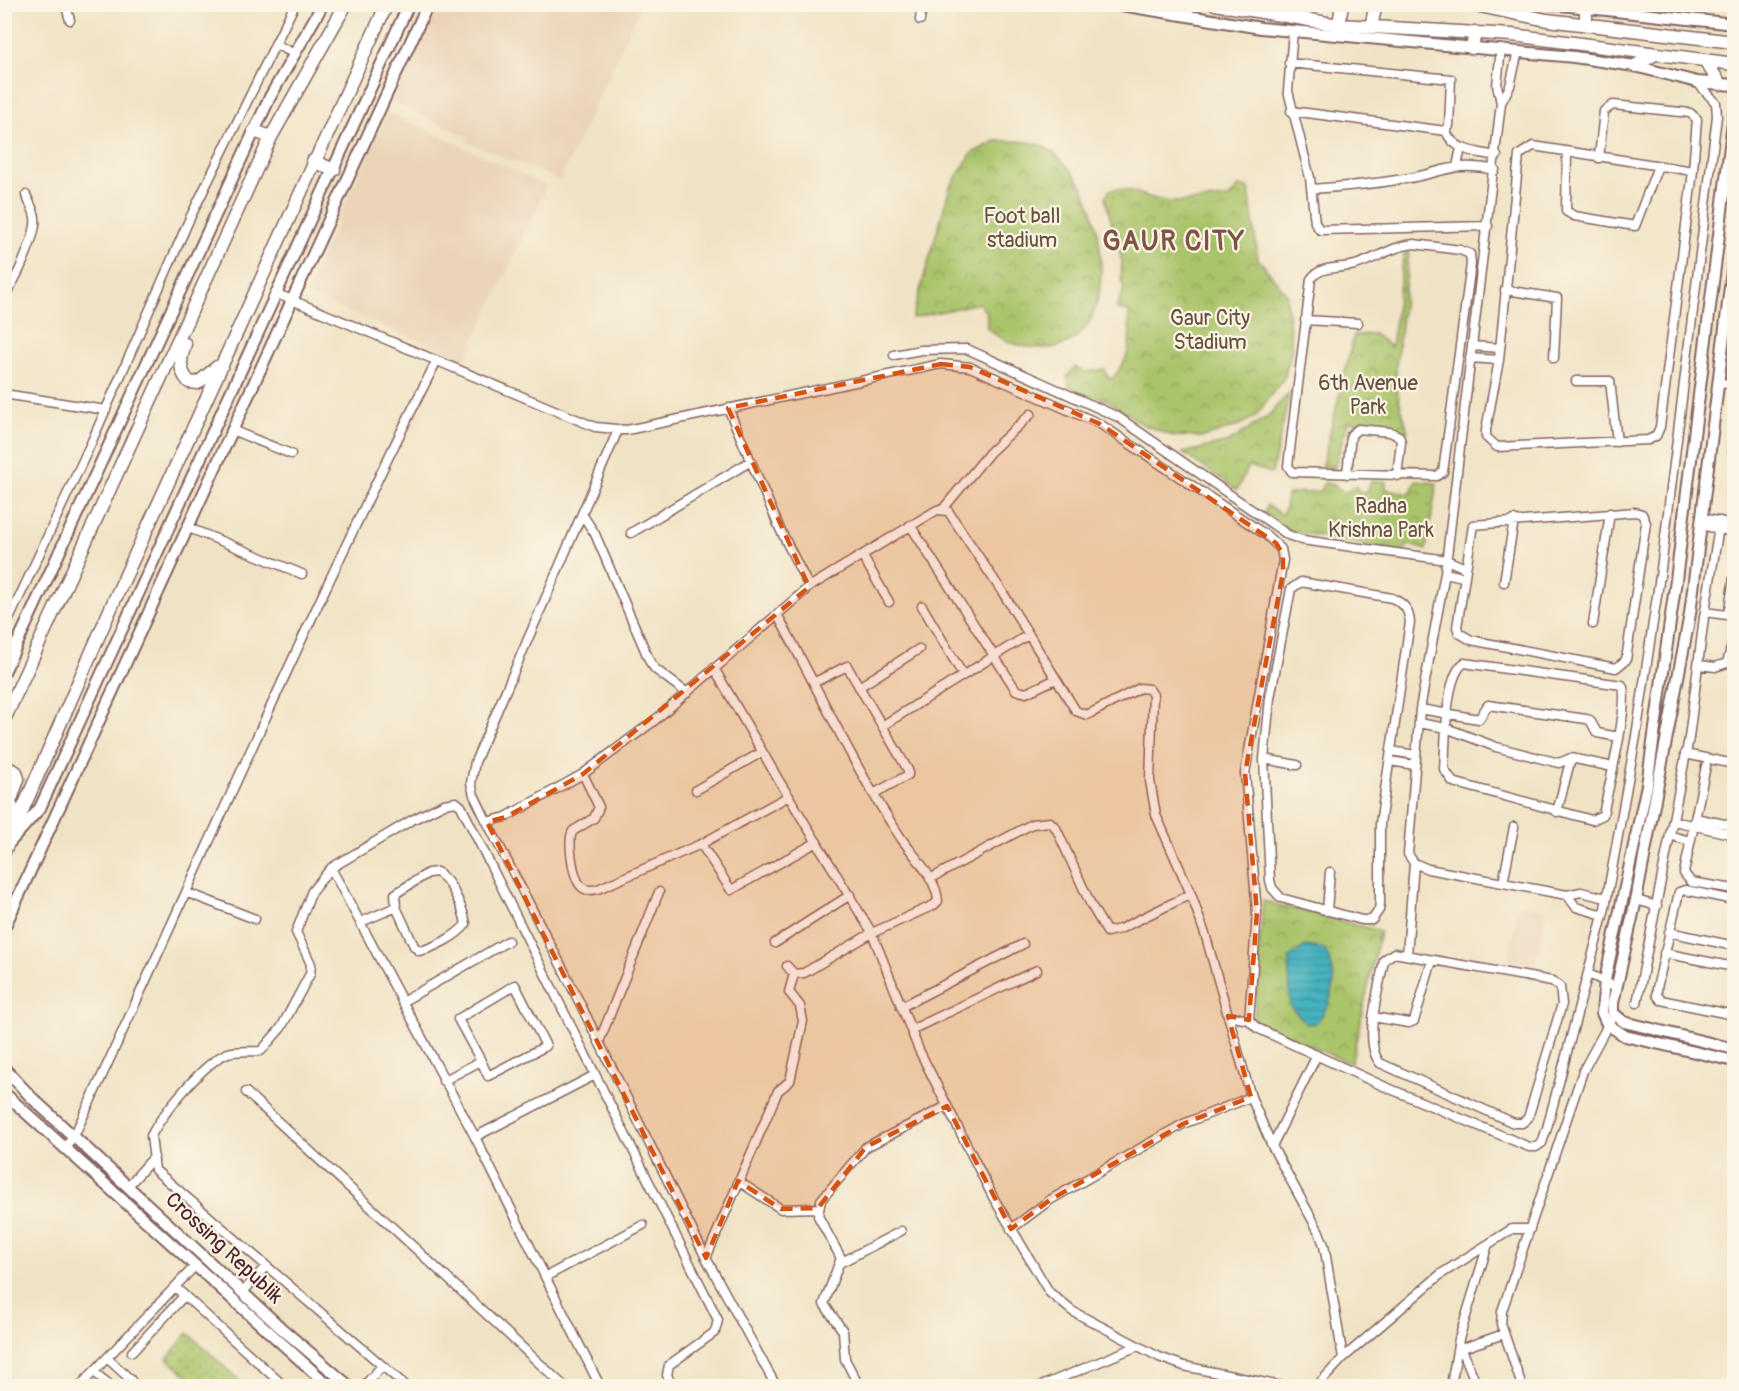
<svg xmlns="http://www.w3.org/2000/svg" width="1739" height="1391" font-family="Pangolin,sans-serif">
	<defs>
		<pattern id="park-crowns" width="20" height="18" patternUnits="userSpaceOnUse" patternTransform="scale(1.5)"><rect width="20" height="18" fill="#aac46a"/><path d="M2 6a3 3 0 1 1 6 0M12 15a3 3 0 1 1 6 0" fill="none" stroke="#8c9f57"/></pattern>
		<pattern id="garden-dots" width="8" height="8" patternUnits="userSpaceOnUse" patternTransform="scale(1.5)"><rect width="8" height="8" fill="#aac46a"/><path d="M2 2h.1M6 6h.1" fill="none" stroke="#8c9f57" stroke-width="1.8" stroke-linecap="round"/></pattern>
		<pattern id="water-rules" width="6" height="5" patternUnits="userSpaceOnUse" patternTransform="scale(1.5)"><rect width="6" height="5" fill="#44b3c0"/><path d="M0 2.5h6" fill="none" stroke="#3b919c"/></pattern>
	</defs>
	<rect width="100%" height="100%" fill="#fcf5e5"/>
	<filter id="ink" filterUnits="userSpaceOnUse"><feTurbulence type="fractalNoise" baseFrequency=".0167" numOctaves="2"/><feDisplacementMap in="SourceGraphic" scale="12" xChannelSelector="R" yChannelSelector="G"/><feConvolveMatrix kernelMatrix="1 2 1 2 8 2 1 2 1" color-interpolation-filters="sRGB"/></filter>
	<filter id="wash" filterUnits="userSpaceOnUse"><feTurbulence type="fractalNoise" baseFrequency=".008" numOctaves="4" result="noise"/><feDisplacementMap in="SourceGraphic" scale="24" xChannelSelector="R" yChannelSelector="G"/><feGaussianBlur stdDeviation="1.35" result="paint"/><feColorMatrix in="noise" values="0 0 0 0 0 0 0 0 0 0 0 0 0 0 0 0 0 1.4 0 .05"/><feComposite in="paint" operator="in"/></filter>
	<g filter="url(#wash)">
		<rect width="100%" height="100%" fill="#f0e3c5"/>
		<path fill="#ead3b7" d="M435 5H641L560 180 467 142 469 137 392 102Z
			M387 112 547 186 465 360 305 294Z
			M1519 904 1543 909 1546 918 1535 967 1508 960Z"/>
		<path fill="url(#park-crowns)" stroke="#7a724a" stroke-width="1.5" d="M996 141C1011 141 1033 140 1046 148 1056 154 1072 170 1078 180 1108 225 1120 350 1041 348 1020 348 1003 342 987 328V314L979 303 912 318 950 187 972 153Z
			M1239 186 1249 189 1258 259 1286 293 1292 349 1285 376 1255 417 1235 427 1204 437 1173 436 1144 425 1107 400 1087 395 1070 387 1067 377 1075 367 1084 372 1105 369 1107 377 1112 379C1133 355 1130 343 1129 312L1116 308 1124 289 1121 279 1122 261 1105 198 1110 190C1129 186 1141 196 1159 200 1181 205 1207 199 1229 198Z
			M1409 251 1396 367V389L1408 432 1348 421 1334 470 1322 465 1354 335 1374 334 1391 347 1404 253Z
			M1290 392 1272 473 1249 466 1237 490 1183 453 1229 442 1267 417Z
			M1371 481H1386V489L1410 494 1416 481 1437 483 1426 550 1408 545 1403 553 1288 530 1264 513 1267 505 1281 515 1285 509 1287 495C1299 490 1308 495 1320 491L1324 483 1334 485 1336 489 1345 493 1355 486 1361 493 1368 490Z
			M1263 901 1380 931 1351 1064 1254 1021Z"/>
		<path fill="url(#garden-dots)" stroke="#7a724a" stroke-width="1.5" d="M188 1333 245 1386H200L167 1359Z"/>
		<path fill="url(#water-rules)" stroke="#476976" stroke-width="1.5" d="M1305 946 1324 949C1340 975 1336 999 1316 1023L1307 1024 1290 1006 1289 958Z"/>
	</g>
	<g filter="url(#ink)">
		<g fill="none" stroke-linecap="round" stroke-linejoin="round">
			<defs>
				<path id="minor" d="M65 4 70 20
					M920 20 922 4
					M1293 31 1288 91 1310 178 1315 223 1320 230 1488 226
					M275 44 293 53
					M1501 49 1497 85 1501 103 1510 86 1518 51
					M1289 63 1451 79 1449 126 1446 131 1291 111
					M1501 103 1445 573 1420 709 1408 854 1414 863 1428 869 1567 895 1581 892 1606 898
					M1446 131C1453 151 1477 152 1497 156
					M1567 153 1566 211 1574 216 1635 226 1658 166
					M1599 158 1604 111 1613 105 1690 113 1697 119 1693 171 1660 427 1656 436 1648 440 1497 447 1486 437V430L1499 360 1519 155 1533 146 1693 171
					M1457 166 1461 148
					M1311 189C1342 187 1373 184 1404 179 1443 173 1452 161 1495 170
					M1414 244 1460 250 1470 254 1471 264 1443 472 1437 476 1292 472 1288 466 1311 279C1321 265 1340 269 1355 265 1376 259 1392 246 1414 244Z
					M1505 290 1557 298 1554 358
					M275 293 595 427 627 430 941 364 970 367 1100 424 1266 535 1281 549 1283 560 1245 773 1257 912 1249 1020 1257 1028 1381 1085 1529 1147H1536L1542 1143 1547 1128 1605 908 1636 736 1661 569 1717 116 1716 103 1697 82
					M4 295C15 284 38 232 35 217 34 210 29 202 26 195
					M1305 320 1358 323
					M1472 346 1500 348
					M894 355 921 350 967 349 1118 417 1288 535 1302 540 1447 560 1465 568
					M1470 358 1499 360
					M1576 381H1610L1617 442
					M1718 383 1734 384
					M4 394 106 410
					M728 408 780 529 809 587
					M618 430 475 762 471 783 474 795 487 822 564 971 706 1258 776 1386
					M234 431 291 454
					M1732 450 1734 428
					M1347 474 1351 435 1358 429 1390 432 1399 436 1401 442 1397 476
					M943 509 990 452 1031 414
					M1635 512 1642 514 1646 523 1626 660 1616 668 1471 640 1459 633 1457 627 1473 525Z
					M582 514 595 534 650 662 655 669 687 693
					M1701 518 1734 524
					M910 525 1016 690 1026 693 1056 679
					M1700 525 1734 532
					M189 528 302 574
					M631 533 751 461
					M862 555 889 602
					M1445 573 1463 577
					M1301 582 1392 598C1404 604 1408 608 1410 622L1380 824V902L1379 910 1372 920H1362L1281 898 1272 888 1270 880 1264 759 1270 698 1291 589Z
					M1504 582 1514 520
					M922 606 963 675
					M1705 612 1734 616
					M1728 615 1734 578
					M778 616C819 690 854 768 901 838 913 855 937 879 938 901L934 905 872 933 804 973 794 974 787 966
					M1593 624 1610 513
					M4 630 92 441 189 220 295 4
					M1464 663 1622 685C1631 699 1607 793 1603 815L1592 820 1453 782 1444 769C1446 745 1444 677 1464 663Z
					M1699 665 1715 667 1727 663 1734 637
					M714 668 778 779 872 933 919 1050 993 1197 1049 1292 1072 1311 1159 1357 1184 1366 1281 1386
					M815 682 847 666 908 770V775L875 793
					M859 687 919 649
					M1420 709 1479 719 1488 705 1586 719 1590 720 1597 733 1619 737
					M1419 723 1446 728 1496 747 1559 763 1571 758 1613 767
					M882 726 1028 635
					M1391 751 1416 755
					M1685 754 1734 764
					M1264 759 1297 765
					M1390 761 1415 765
					M1706 766 1684 873 1691 882 1734 889
					M583 774 599 807 594 818 573 831C567 840 573 878 581 886 586 892 592 890 598 889L701 844 789 796
					M696 790 762 752
					M1557 812 1571 758
					M1695 818 1734 826
					M1674 821 1734 835
					M487 822 506 817 583 774 654 721 809 587 937 510 948 511 1003 593 1076 711 1087 715 1140 688 1149 689 1153 695 1150 781 1156 815 1191 894 1206 937 1251 1097 1272 1146 1319 1232 1324 1245 1343 1358
					M1672 836 1690 841
					M701 844 731 890 817 842
					M331 868 475 1137 600 1386
					M437 872C451 880 463 908 466 924 457 936 434 948 419 951L414 946 396 907 395 894 428 873Z
					M930 879 1032 824 1050 822 1056 828 1091 905 1107 932 1120 929 1191 894
					M1503 883 1514 827
					M188 893 255 919
					M1567 895 1576 907 1603 915
					M1636 900 1657 906
					M1734 900 1685 890 1679 892 1657 988V995L1661 1000 1734 1015
					M1327 911 1330 872
					M361 922 396 907
					M1669 932 1734 946
					M775 943 850 895
					M1394 953 1552 981 1560 987 1562 1004 1528 1118 1522 1123H1514L1380 1063C1362 1042 1380 985 1384 960Z
					M1664 953 1734 967
					M1407 955 1414 863
					M1589 974 1616 987
					M402 1002 508 941
					M1637 1003 1689 738 1704 617 1720 521
					M901 1007 1023 944
					M1228 1016 1249 1020
					M1373 1017 1409 1023 1414 1021 1432 961
					M911 1030 1037 970
					M599 1042 659 892
					M443 1081 481 1061 488 1076 546 1046 515 985 458 1019 481 1061
					M246 1092 564 1386
					M475 1137 595 1075
					M1272 1146 1317 1055
					M65 1147 74 1136C195 878 307 616 436 362
					M738 1181 781 1209 818 1208
					M128 1186 154 1157
					M1011 1229 1050 1200 1183 1124 1251 1097
					M706 1258 778 1091 790 1081 803 1021 800 1006 789 992 794 974
					M840 1263 901 1231
					M545 1277 643 1225
					M175 1287 284 1386
					M243 1292 266 1266
					M1457 1350 1504 1334
					M1457 1350 1464 1354 1477 1386
					M132 1352 184 1296
					M107 1358 131 1380 127 1386
					M94 1372 111 1386
					M80 1386 195 1266
					M364 1386 382 1366
					M406 1386 155 1170 151 1136C162 1114 205 1061 228 1053 238 1050 250 1052 261 1051L281 1028 310 974 311 964 296 932 312 891 331 868 412 820 444 804 456 802 461 806 718 1320 715 1332 669 1365 667 1375 672 1386
					M859 1386 845 1359 843 1331 824 1304 841 1258 818 1216 821 1200 866 1147 947 1106
					M1041 1386 1138 1346
					M1317 1386 1343 1358 1441 1274 1512 1229H1530
					M1451 1386 1459 1339 1488 1244
					M1522 1386 1501 1324 1502 1311 1583 1071 1610 1021"/>
				<path id="tertiary" d="M1115 4 1261 28 1574 57 1635 66 1697 82 1734 85
					M1552 4 1734 24
					M1734 114 1676 580 1647 785 1605 980 1602 1013 1607 1024 1625 1036 1734 1061
					M1734 254 1690 614 1636 900 1613 1003V1013L1624 1022 1734 1049
					M4 672 270 97 323 4
					M10 842 40 808 409 4
					M4 928 428 4
					M4 1068 32 1098 281 1328 349 1386
					M4 1093 329 1386"/>
				<path id="secondary" d="M1215 4 1339 25 1512 35 1734 64
					M1470 4 1547 20 1734 42
					M1586 24V8
					M1339 25 1342 4
					M1371 27 1376 4
					M1472 48 1475 32
					M1705 60 1720 84
					M1635 66 1655 54
					M254 131 271 137
					M313 161 334 170
					M185 344C180 360 178 369 189 382L198 383 217 367
					M4 720 271 137 346 4
					M4 766 16 772 18 779 10 802 17 823
					M4 852 114 601 387 4"/>
			</defs>
			<use href="#minor" stroke="#846461" stroke-width="11"/>
			<use href="#tertiary" stroke="#846461" stroke-width="14"/>
			<use href="#secondary" stroke="#846461" stroke-width="15"/>
			<use href="#minor" stroke="#fff" stroke-width="8"/>
			<use href="#tertiary" stroke="#fff" stroke-width="10"/>
			<use href="#secondary" stroke="#fff" stroke-width="12"/>
		</g>
	</g>
	<path fill="#d8530f" fill-opacity="0.2" stroke="#d8530f" stroke-width="4.5" stroke-dasharray="12 8" stroke-linejoin="round" d="M941 364 970 367 1100 424 1276 543 1283 554V572L1245 773 1257 912 1249 1020 1228 1016 1251 1097 1183 1124 1050 1200 1011 1229 947 1106 866 1147 818 1208 781 1209 738 1181 706 1258 487 822 506 817 583 774 809 587 728 408Z"/>
	<g text-anchor="middle" dominant-baseline="central" stroke-width="4.5" stroke-linejoin="round" paint-order="stroke">
		<g font-size="21" fill="#67513e" stroke="#fcf5e5">
			<text x="1022" y="216">Foot ball<tspan x="1022" dy="24">stadium</tspan></text>
			<text x="1210" y="318">Gaur City<tspan x="1210" dy="24">Stadium</tspan></text>
			<text x="1368" y="383">6th Avenue<tspan x="1368" dy="24">Park</tspan></text>
			<text x="1381" y="506">Radha<tspan x="1381" dy="24">Krishna Park</tspan></text>
		</g>
		<g font-size="21" fill="#4a1f2b" stroke="#fcf5e5">
			<text transform="translate(224 1248) rotate(43)">Crossing Republik</text>
		</g>
		<g font-size="27" font-weight="bold" letter-spacing="1.5" fill="#805445" stroke="#fcf5e5">
			<text x="1174" y="241">GAUR CITY</text>
		</g>
	</g>
	<rect width="1739" height="1391" fill="none" stroke="#fcf5e5" stroke-width="24"/>
</svg>
